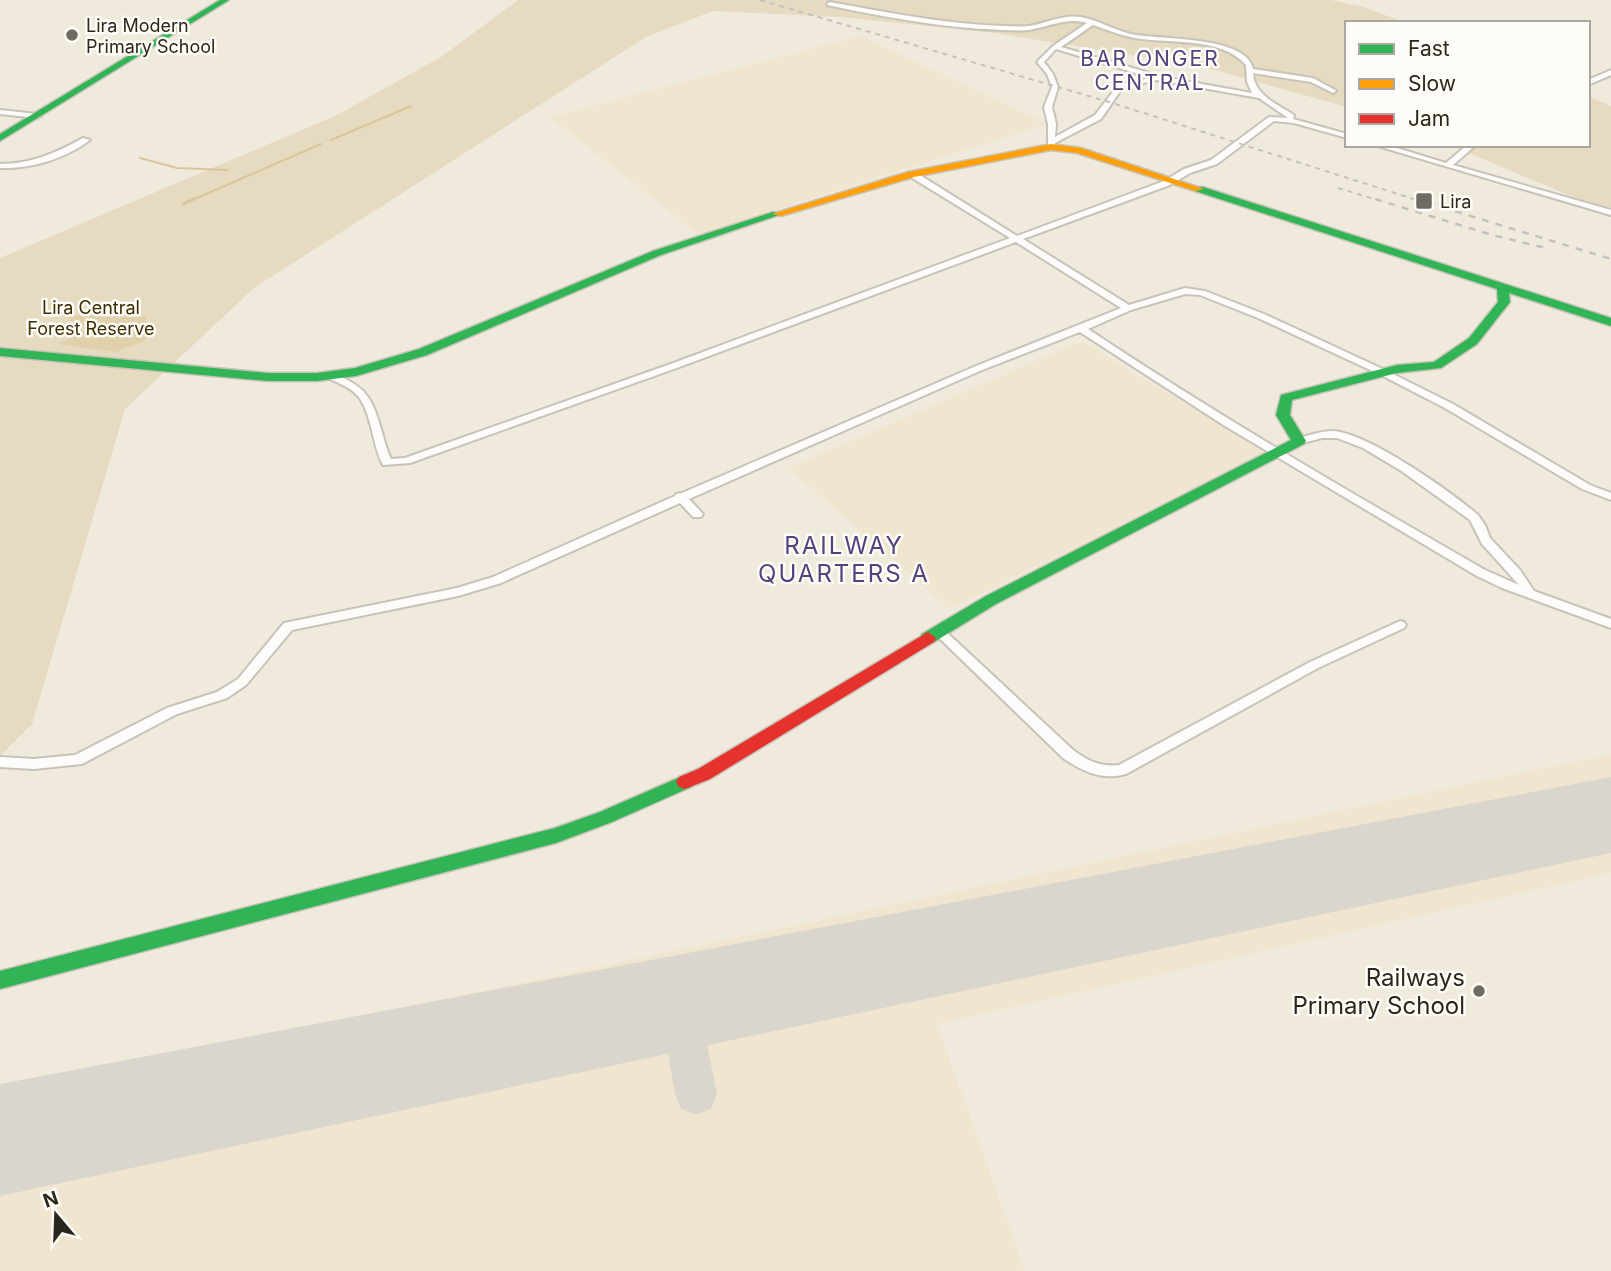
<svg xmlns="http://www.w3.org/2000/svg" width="1611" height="1271" font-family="Inter,sans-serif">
	<rect width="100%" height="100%" fill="#f0eadd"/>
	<path fill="#f0e6cf" d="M861 36 1048 124 698 234 550 117Z
		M1082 341 1266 453 950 609 788 468Z
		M1611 754V873L937 1024 1025 1271H0V1092Z"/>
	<path fill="#e6dbc0" d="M518 0H1331L1364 7 1406 23H1347V107L1200 66 995 33 840 17 713 11 646 37 254 288 125 409 32 724 0 756V258L335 116 441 57Z
		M1588 96 1611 106V217L1580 200 1450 145H1588Z"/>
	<path fill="#e0d0ac" d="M127 305V317L146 316 145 341 115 352 58 344 85 330 66 317Z"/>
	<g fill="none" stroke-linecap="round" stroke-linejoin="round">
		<path stroke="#d8c69a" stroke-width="2" d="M331 140 411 106
			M140 158 177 168 227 170
			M190 201 321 144"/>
		<path stroke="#d8c69a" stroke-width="2.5" d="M183 204 194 199"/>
		<path fill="#dad6ce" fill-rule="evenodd" d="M679 984 693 990 699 1003 717 1094 711 1109 696 1115 681 1109 675 1094 659 1003 665 990Z"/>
		<path fill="#dad6ce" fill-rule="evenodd" d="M1611 777V853L0 1196V1084Z"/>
		<defs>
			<path id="street" d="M829 2C886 12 944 24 1003 26 1011 26 1021 27 1029 26 1046 23 1064 14 1081 17 1098 20 1114 30 1131 34 1156 40 1247 35 1253 69L1313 78 1335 90 1336 91 1333 93 1311 82 1253 73C1254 95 1277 104 1294 115L1293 119 1347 134V138L1294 123 1274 121 1217 164 1190 173 1170 185 1023 239 1129 305 1185 288 1205 291 1264 314 1387 371 1453 404 1590 485 1611 493V500L1582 489 1445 408 1381 375 1258 318 1200 295 1185 294 1131 310 1088 329C1217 415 1351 493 1485 570L1519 585 1482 544 1470 520 1400 470 1363 448 1337 438H1322L1299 444 1294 441 1295 439C1307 436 1320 431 1333 431 1368 433 1450 491 1478 515L1485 525 1490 538 1520 570 1534 591 1611 619V628L1502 588 1477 576 1225 426 1080 332 982 370 689 499 703 514 701 517H693L680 503 501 583 458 596 292 630 246 685 227 698 177 714 82 764 34 769 0 767V757L34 759 75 755 167 708 217 692 238 679 284 623 457 588 493 577 675 496 676 494 682 493 976 366 1121 308 1016 242 674 369 410 463 383 465C372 445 372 412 357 395 350 387 338 383 328 378V374C335 373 342 377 349 381 380 396 378 431 391 459L405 458 668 365 1010 238 909 176V172H915L1017 236 1164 181 1184 169 1211 160 1269 117 1288 118 1259 98 1158 80 1123 87 1101 119 1055 143 1054 149H1048V124L1044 107 1052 87 1047 74 1037 62 1053 46 1087 23C1067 17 1049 27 1029 30 1021 31 1011 30 1002 30 944 28 884 17 827 5ZM1093 25C1105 29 1117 34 1130 37 1164 45 1220 35 1246 65L1247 82 1252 93 1163 77 1061 47ZM1056 49 1152 78 1119 84 1095 115 1055 137 1056 124 1052 107 1058 87 1053 74 1044 62Z
				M1611 70V75L1588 85V80Z
				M0 110 37 114 41 116 37 118 0 114Z
				M83 138 90 140C65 159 31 169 0 168V164C31 164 56 153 83 138Z
				M1374 145H1387L1446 163 1467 145H1476L1453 165 1611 210V215Z
				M1400 621 1404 622 1406 625 1404 628 1318 668 1126 774C1102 781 1082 771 1063 758L932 631 934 628H942L1073 750C1088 761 1100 767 1119 765L1310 662Z"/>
			<path id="fast" d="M220 0H229L0 141V134Z
				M1195 187H1203L1611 318V326L1509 293 1510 302 1477 344 1441 368 1397 373 1292 400 1290 415 1306 441 1304 444 996 604 934 642H922L920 638 922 634 986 596 1291 440 1276 415 1281 395 1397 365 1434 362 1469 338 1498 302 1497 289 1195 191Z
				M773 212 782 214 661 255 427 355 356 376 317 381H268L0 356V348L268 373H317L355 368 419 349 653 251Z
				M685 775 691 777 694 782 691 787 612 822 556 843 0 989V971L555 828 600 812Z"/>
			<path id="slow" d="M1051 144 1081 148 1204 189 1195 191 1077 153 1051 150 914 177 781 216 772 214 908 172Z"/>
			<path id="jam" d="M928 632 936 638 934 642 710 779 685 789 679 787 676 782 679 777 698 769Z"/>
		</defs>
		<use href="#street" stroke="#c7c3b9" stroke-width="4"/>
		<use href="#fast" stroke="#c7c3b9" stroke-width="3"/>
		<use href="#slow" stroke="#c7c3b9" stroke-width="3"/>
		<use href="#jam" stroke="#c7c3b9" stroke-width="3"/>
		<use href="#street" fill="#fdfcfa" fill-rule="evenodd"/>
		<use href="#fast" fill="#30b455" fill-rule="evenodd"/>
		<use href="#slow" fill="#ff9f0a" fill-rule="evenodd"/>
		<use href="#jam" fill="#e5322d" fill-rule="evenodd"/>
		<path stroke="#c4c2be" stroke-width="2" stroke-dasharray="5 5" stroke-linecap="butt" d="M760 0 1109 102 1420 201
			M1338 188 1381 201"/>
		<path stroke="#c4c2be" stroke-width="2.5" stroke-dasharray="7 7" stroke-linecap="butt" d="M1375 199 1492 235 1550 249
			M1415 199 1611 259"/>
	</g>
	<g fill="#706b61" stroke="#fefcf7" stroke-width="2.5">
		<circle cx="72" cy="35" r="7"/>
		<rect x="1415" y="192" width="18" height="18" rx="3.5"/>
		<circle cx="1479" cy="991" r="7"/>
	</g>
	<g text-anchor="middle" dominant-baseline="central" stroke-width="5" stroke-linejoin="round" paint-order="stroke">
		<g font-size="18" fill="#2b271e" stroke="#fefcf7" text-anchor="start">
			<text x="86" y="25">Lira Modern<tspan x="86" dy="21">Primary School</tspan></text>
			<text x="1440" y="201">Lira</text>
		</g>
		<g font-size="18" fill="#3c2c00" stroke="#fefcf7">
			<text x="91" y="307">Lira Central<tspan x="91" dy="21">Forest Reserve</tspan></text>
		</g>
		<g font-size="21" letter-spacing="2" fill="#55417e" stroke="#fefcf7">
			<text x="1150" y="58">BAR ONGER<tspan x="1150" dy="24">CENTRAL</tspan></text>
		</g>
		<g font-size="24" letter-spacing="2" fill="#55417e" stroke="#fefcf7">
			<text x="844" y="545">RAILWAY<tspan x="844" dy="28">QUARTERS A</tspan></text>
		</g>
		<g font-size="24" fill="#2b271e" stroke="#fefcf7" text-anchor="end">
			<text x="1465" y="977">Railways<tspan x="1465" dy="28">Primary School</tspan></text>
		</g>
	</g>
	<rect x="1345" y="21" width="245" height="126" fill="#fefcf7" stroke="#aaa7a0" stroke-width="2"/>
	<rect x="1359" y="44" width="35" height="10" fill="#30b455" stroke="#aaa7a0" stroke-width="2"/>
	<text x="1408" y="56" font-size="21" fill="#2b271e">Fast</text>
	<rect x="1359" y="79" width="35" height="10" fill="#ff9f0a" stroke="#aaa7a0" stroke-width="2"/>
	<text x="1408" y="91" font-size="21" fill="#2b271e">Slow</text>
	<rect x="1359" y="114" width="35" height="10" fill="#e5322d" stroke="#aaa7a0" stroke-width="2"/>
	<text x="1408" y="126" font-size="21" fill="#2b271e">Jam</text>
	<g transform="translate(56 1215) rotate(341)" stroke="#fefcf7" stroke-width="5" paint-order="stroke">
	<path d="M0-5L12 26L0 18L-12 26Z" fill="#2b271e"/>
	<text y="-10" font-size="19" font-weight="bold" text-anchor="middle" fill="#2b271e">N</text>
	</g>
</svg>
